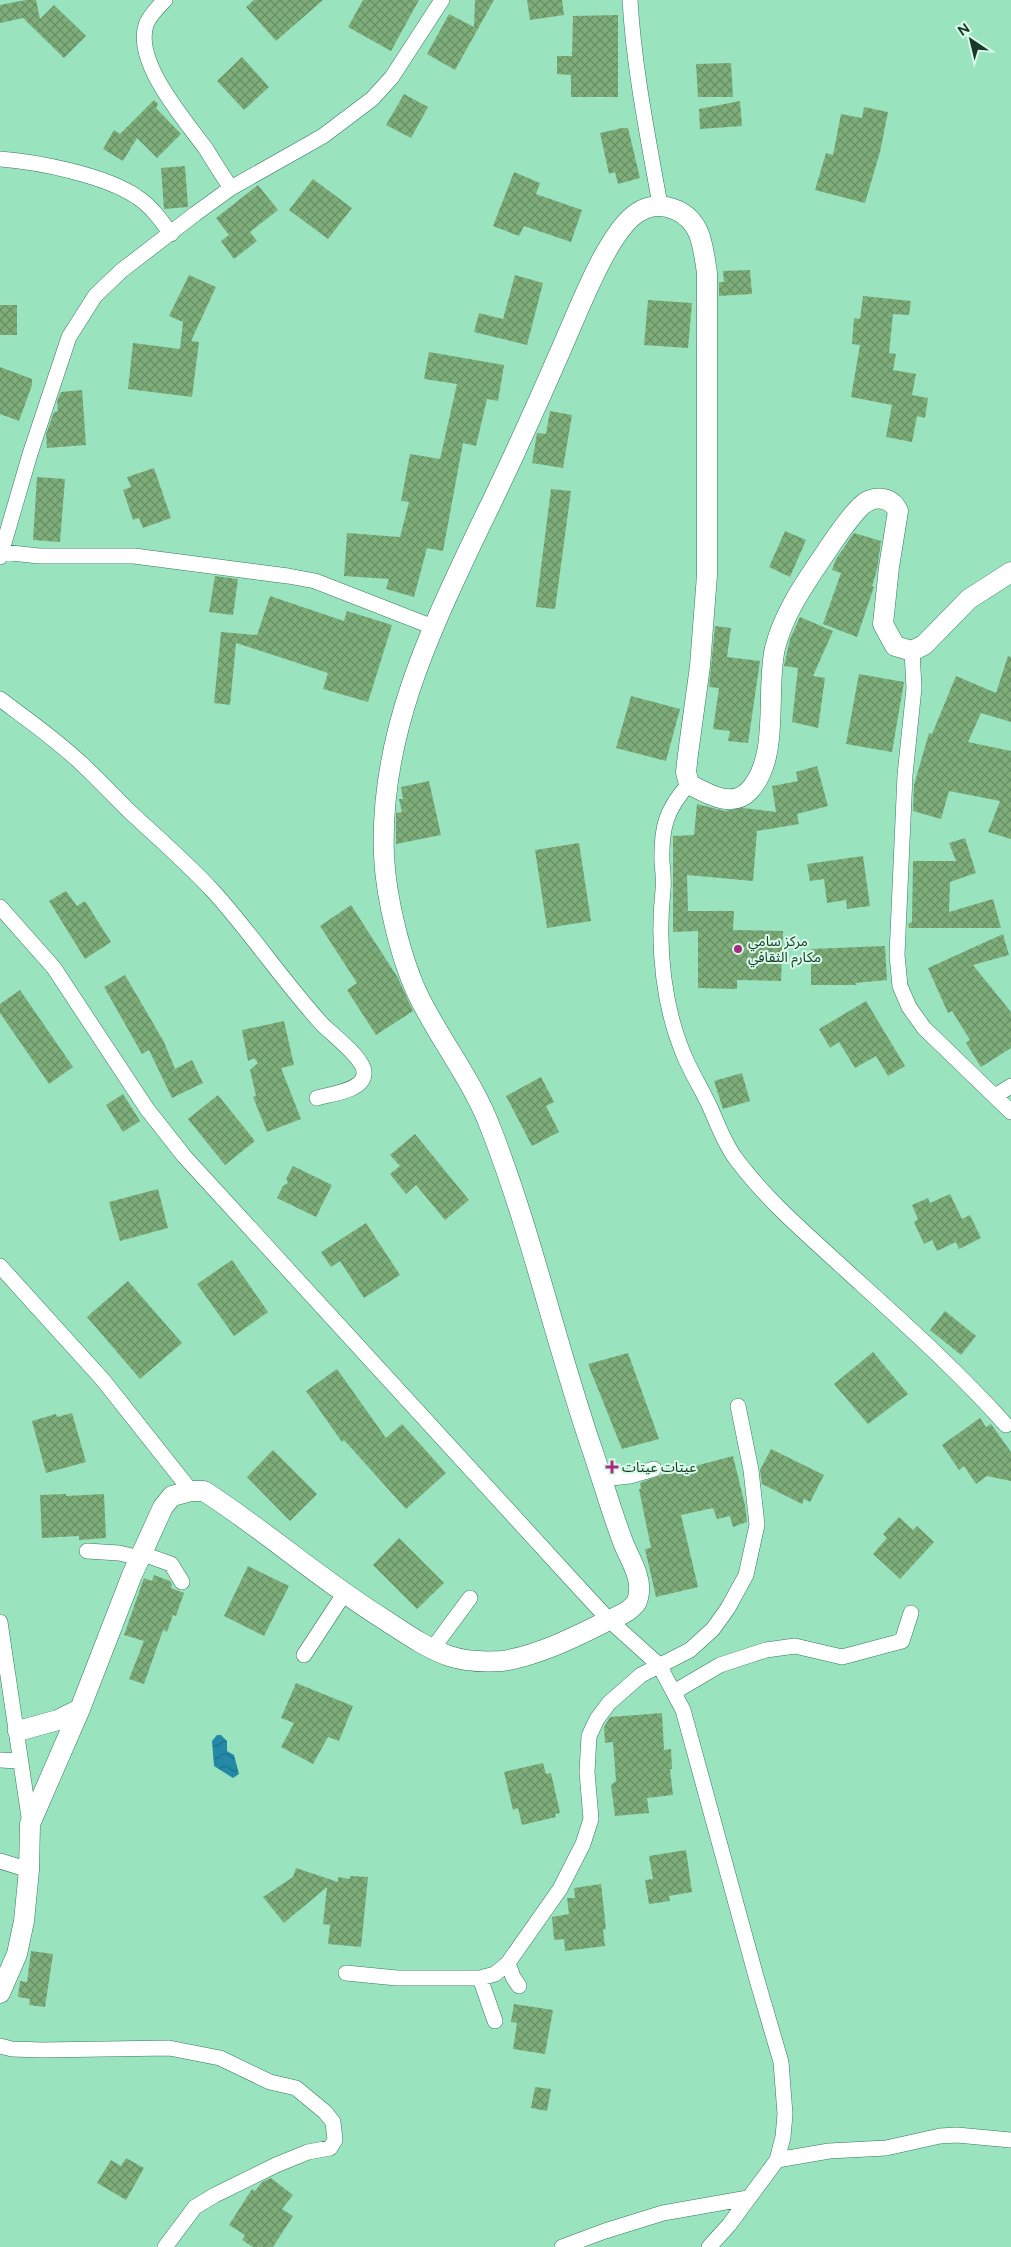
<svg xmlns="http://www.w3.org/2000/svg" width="1011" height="2247" font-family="Figtree,'Noto Sans Arabic',sans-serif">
	<defs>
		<pattern id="water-waves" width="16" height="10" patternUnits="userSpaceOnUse" patternTransform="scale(1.25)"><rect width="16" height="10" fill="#2389a7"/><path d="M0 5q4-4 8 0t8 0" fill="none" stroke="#1e7188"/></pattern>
		<pattern id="building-cross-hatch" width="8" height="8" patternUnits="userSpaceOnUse" patternTransform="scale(1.25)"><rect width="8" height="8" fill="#7fae7b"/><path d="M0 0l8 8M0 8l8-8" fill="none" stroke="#678f65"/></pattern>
	</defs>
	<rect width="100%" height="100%" fill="#9ae3bf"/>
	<path fill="url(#water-waves)" d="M217 1735H221L227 1741V1751L234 1755 239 1774 233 1778 214 1766 212 1741Z"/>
	<path fill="url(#building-cross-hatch)" d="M26 0H36L40 19 54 5 86 36 64 58 23 18 0 23V5Z
		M254 0H323L276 41 246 7Z
		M363 0H419L391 51 348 27Z
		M475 0H494L455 70 427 54 449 14 474 27Z
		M527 0H562L564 15 530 20Z
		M618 15V97H571V75L557 74V56H572L573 16Z
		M242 57 269 87 244 110 217 81Z
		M731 63 733 97H698L696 64Z
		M404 94 428 107 411 138 386 125Z
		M154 100 158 104 156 108 181 134 157 158 137 138 123 161 103 149 114 130 120 134Z
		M740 101 742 126 700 129 699 109Z
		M864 107 888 112 880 152 865 203 815 190 826 153 833 155 841 114 862 118Z
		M622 128H628L640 178 618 184 615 172 609 174 600 133Z
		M185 166 188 207 164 209 161 168Z
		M514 172 540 183 536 194 582 210 571 242 524 226 519 236 493 226Z
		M313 179 352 208 328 239 289 210Z
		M258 185 278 210 250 232 257 241 234 259 221 241 229 235 216 218Z
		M750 270 752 294 719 296V282H724L723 271Z
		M189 275 216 287 191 341 199 342 192 397 128 389 133 343 180 349 183 322 169 316Z
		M515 275 543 283 527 345 474 332 479 313 503 319Z
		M863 296 911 301 909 315 893 314 889 353 896 354 893 370 916 374 912 395 928 398 925 418 917 416 912 442 886 437 892 405 851 397 860 345 852 344 854 318 860 319Z
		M648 300 692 303 688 348 644 345Z
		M0 305H17V335H0Z
		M429 352 504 365 498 401 487 399 476 446 463 443 443 551 427 548 414 597 386 589 389 579 344 576 347 533 400 537 409 502 401 501 410 454 440 459 457 384 424 379Z
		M0 367 32 379V385L19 421 0 414Z
		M82 390 86 445 47 448 46 434 54 412 58 411 57 401 61 392Z
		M550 411 572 415 563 468 532 463 537 433 546 434Z
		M154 468 171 518 143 528 139 518 133 520 123 490 131 487 127 477Z
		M37 477 65 479 60 542 33 540Z
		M551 489 571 491 555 609 536 607Z
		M785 531 806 540 790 577 769 567Z
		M854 533 881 541 877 570 872 586 874 587 857 637 823 624 841 573 832 570 836 559Z
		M215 576 238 579 233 615 209 612Z
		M270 596 344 621 347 611 392 625 368 702 323 689 328 673 236 643 230 705 214 703 221 632 257 635Z
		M800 617 833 631 813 676 825 678 818 728 792 722 798 668 784 666 790 639Z
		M715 626 731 628 727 657 760 661 748 743 728 741 730 731 713 729 719 688 709 687Z
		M1008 656 1011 657V722L981 713 968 742 1011 751V839L988 832 1000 801 949 791 941 819 913 811 914 785 929 733 932 734 956 676 996 693Z
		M859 674 904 682 892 752 846 744Z
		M631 696 680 709 666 761 616 748Z
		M817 766 828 806 797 814 799 824 757 831 753 881 687 875 688 911H734L733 930 783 931 781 981 737 980V989L698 988V931L673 932V836L694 835 697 804 725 811 743 808 776 812 772 786 798 781 796 772Z
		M429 781 441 835 396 844V813L402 812 399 799H403L401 787Z
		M965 838 976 873 950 882 949 912 993 899 1001 928H909L908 924 912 922 913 861H956L949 843Z
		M579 843 591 921 547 928 535 850Z
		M863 856 870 906 847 909 846 900 827 903 824 879 810 881 807 864Z
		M66 891 77 906 85 901 111 942 85 959 49 901Z
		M351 905 398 978 413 1011 376 1035 347 990 357 983 320 926Z
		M1003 934 1009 955 973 965 1011 1012V1048L981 1067 966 1043 970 1040 952 1011 948 1013 928 968Z
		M885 946 887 980 855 983 857 985H811V949Z
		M125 975 164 1042 175 1069 192 1060 203 1083 172 1098 149 1050 142 1054 104 987Z
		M20 990 73 1067 49 1084 0 1013V1004Z
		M866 1001 905 1066 888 1076 876 1056 855 1068 839 1042 830 1048 819 1029Z
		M284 1021 294 1065 281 1068 301 1119 267 1132 253 1097 256 1096 250 1070 258 1063 254 1058 248 1061 242 1030Z
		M742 1073 750 1101 723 1109 714 1081Z
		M541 1077 554 1102 546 1106 559 1132 532 1146 506 1096Z
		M123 1094 140 1121 123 1132 106 1105Z
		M218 1095 255 1141 225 1165 188 1119Z
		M415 1134 469 1200 445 1220 416 1185 406 1194 390 1174 400 1166 390 1155Z
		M293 1166 332 1185 316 1217 277 1198 283 1186 288 1183 286 1179Z
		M158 1189 168 1228 120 1241 109 1202Z
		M950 1194 962 1219 970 1215 981 1238 959 1249 956 1242 937 1251 932 1240 924 1244 914 1222 918 1219 912 1205 928 1198 930 1203Z
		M366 1223 400 1275 364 1298 340 1261 331 1267 321 1252Z
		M232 1260 268 1312 234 1336 197 1284Z
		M128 1281 182 1343 140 1379 87 1317Z
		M945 1311 976 1336 961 1355 930 1330Z
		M873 1352 908 1394 868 1424 834 1384Z
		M628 1353 659 1439 622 1449 588 1364Z
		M337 1369 386 1438 402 1424 446 1473 406 1509 344 1440 342 1442 306 1391Z
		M72 1413 86 1462 46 1473 32 1421 56 1414 57 1417Z
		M980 1418 986 1427 991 1424 1011 1452V1481L987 1476 976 1484 964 1466 959 1470 942 1445Z
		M771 1449 824 1475 810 1502 804 1499 802 1504 762 1484 760 1470Z
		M273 1450 317 1494 290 1521 247 1477Z
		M733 1456 745 1505 747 1522 733 1527 730 1516 717 1519 713 1508 681 1515 698 1587 656 1597 645 1549 651 1548 639 1489H641L640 1483 661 1475Z
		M66 1494V1496L104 1494 106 1538 79 1540V1536L42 1538 40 1495Z
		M899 1517 913 1530 917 1526 934 1542 900 1579 873 1554 887 1538 883 1534Z
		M399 1538 444 1583 417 1609 373 1565Z
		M248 1566 289 1586 264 1636 224 1616Z
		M154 1575 170 1581 172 1584 171 1588 184 1593 176 1616 173 1615 167 1632 163 1630 144 1684 129 1679 144 1641 124 1635 144 1578 152 1581Z
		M296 1683 353 1706 339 1741 328 1737 313 1764 281 1747 294 1723 281 1718Z
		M662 1713 664 1750 671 1749 672 1769H670L673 1795 647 1798 649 1813 615 1816 611 1785 616 1781 613 1742 605 1743 604 1727 610 1717Z
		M543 1763 546 1774 551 1773 560 1813 555 1814 556 1817 522 1825 518 1808 513 1810 504 1772Z
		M686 1850 692 1892 669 1896 670 1901 649 1904 645 1880 653 1879 649 1856Z
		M296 1868 338 1882V1877L350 1879V1876L368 1877 361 1947 328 1944 330 1925 323 1924 327 1887 284 1923 263 1897 293 1877Z
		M601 1884 606 1929 603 1930 605 1946 565 1951 564 1939 554 1940 552 1917 569 1914 567 1898H575L574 1888Z
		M31 1951 53 1954 45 2007 29 2005 30 1999 18 1997 20 1981 27 1982Z
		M514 2004 553 2010 545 2054 513 2049 517 2023 511 2022Z
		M535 2087 551 2089 547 2111 531 2108Z
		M126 2158 144 2168 126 2200 97 2183 111 2160 121 2166Z
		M271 2178 293 2195 282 2209 293 2216 273 2247H253L242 2240 245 2235 229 2225 252 2189 255 2191 262 2182Z"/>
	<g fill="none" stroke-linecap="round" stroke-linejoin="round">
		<defs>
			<path id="minor" d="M165 0C159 6 149 16 146 25 134 63 185 120 206 149 214 162 222 175 231 188
				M630 0C634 69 648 137 660 205
				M0 159C38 162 105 175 137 197 151 206 161 220 171 234
				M2 552 39 556H134L288 576 315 581 433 627
				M0 557 30 454 69 337 95 296 121 271 195 214 231 188 323 136 372 99 392 77 442 0
				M912 651 914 688 905 775 897 955 900 986 909 1007 924 1028 1011 1112
				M0 699C28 720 57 740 83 765 98 779 113 795 128 810 157 837 186 862 213 891 251 933 283 981 321 1023 331 1034 366 1059 364 1074 363 1091 330 1094 317 1098
				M689 784C666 809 661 828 662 862 663 872 664 880 663 890 657 946 663 1010 687 1062 694 1077 703 1092 710 1107 718 1125 724 1143 736 1159 768 1202 810 1237 849 1273 903 1322 958 1371 1006 1425
				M0 907 54 968 147 1109 184 1156 584 1593 609 1620 659 1665 683 1710 757 1980 781 2062 785 2114 783 2137 777 2160 729 2225 709 2247
				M995 1096 1011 1086
				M0 1266 103 1380 191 1491
				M602 1479 630 1476 654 1469
				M87 1551 119 1553 140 1558
				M143 1554 171 1564 182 1582
				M0 1622 30 1824
				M433 1648 470 1598
				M304 1655 344 1594
				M674 1692 720 1665 766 1650 795 1646 842 1657 902 1641 911 1613
				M0 1760 19 1761
				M0 1861 29 1870
				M508 1963 513 1977 519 1986
				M346 1973 397 1978H480L495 1974 508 1963 560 1889 583 1844 591 1819 587 1772 589 1736 597 1719 609 1703 641 1675 690 1650 713 1629 728 1608 746 1575 757 1525 751 1470 738 1406
				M480 1978 495 2021
				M0 2046 12 2049 42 2050 169 2048 220 2058 270 2082 296 2088 325 2112 333 2122 335 2140 330 2148 308 2152 276 2165 215 2195 195 2207 165 2247
				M777 2160 829 2151 886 2148 940 2136 957 2135 1011 2140
				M562 2247 605 2231 663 2213 748 2198"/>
			<path id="secondary" d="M18 1731 58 1720 80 1709
				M0 1993 17 1954 24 1921 29 1870 30 1824 80 1709 132 1575 163 1507 172 1496 191 1491H204C266 1531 322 1581 385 1620 405 1633 426 1648 449 1656 464 1661 486 1662 502 1661 536 1656 571 1639 601 1624 610 1619 621 1616 629 1610 636 1604 638 1602 639 1592 641 1575 629 1558 623 1542 612 1513 603 1482 593 1452 556 1345 532 1234 491 1129 474 1083 442 1043 420 999 401 961 386 898 384 856 379 735 430 631 481 524 507 471 532 416 556 361 573 325 605 234 637 213 649 205 663 204 676 210 702 221 703 248 707 273V575L700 666 688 754 686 772 689 784C706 793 732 809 749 791 781 757 765 691 775 648 784 612 806 582 826 552 837 536 847 520 861 506 873 495 891 496 898 511L889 567 883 624 895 646 912 651 924 645 969 599 1011 572"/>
		</defs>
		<use href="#minor" stroke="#337c5c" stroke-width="16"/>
		<use href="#secondary" stroke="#337c5c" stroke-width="21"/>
		<use href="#minor" stroke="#fff" stroke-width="15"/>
		<use href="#secondary" stroke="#fff" stroke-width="20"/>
	</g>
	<g fill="#a62c82" stroke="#d7fbe8" stroke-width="2">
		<circle cx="738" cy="949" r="5"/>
		<path d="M609.5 1459.5h5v5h5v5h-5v5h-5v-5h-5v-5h5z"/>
	</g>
	<g text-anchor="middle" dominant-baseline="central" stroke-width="4" stroke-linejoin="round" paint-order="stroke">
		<g font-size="14" fill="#1a382a" stroke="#d7fbe8" text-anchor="start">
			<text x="748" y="941">مركز سامي<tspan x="748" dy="16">مكارم الثقافي</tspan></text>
			<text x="622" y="1467">عيتات عيتات</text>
		</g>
	</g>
	<g transform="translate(971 40) rotate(325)" stroke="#d7fbe8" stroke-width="4" paint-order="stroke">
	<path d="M0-4L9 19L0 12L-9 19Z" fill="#1a382a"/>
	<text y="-8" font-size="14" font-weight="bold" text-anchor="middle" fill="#1a382a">N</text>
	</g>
</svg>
